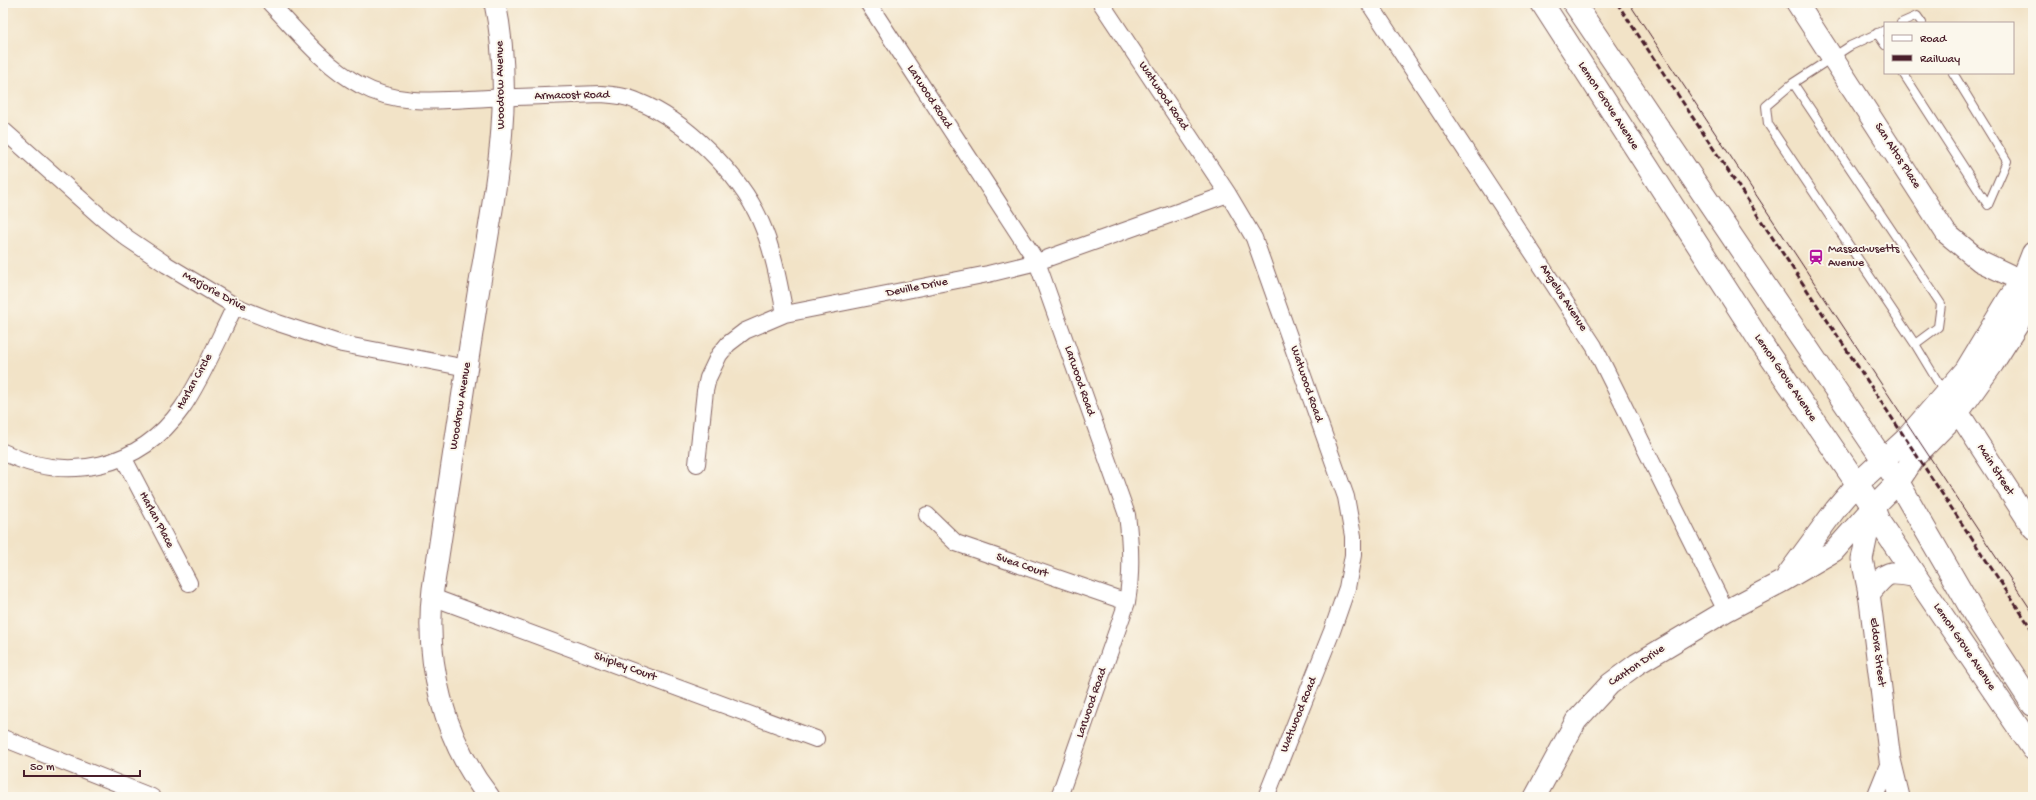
<svg xmlns="http://www.w3.org/2000/svg" width="2036" height="800" font-family="'Gochi Hand',sans-serif">
	<rect width="100%" height="100%" fill="#fbf7ec"/>
	<filter id="ink" filterUnits="userSpaceOnUse"><feTurbulence type="fractalNoise" baseFrequency=".025" numOctaves="2"/><feDisplacementMap in="SourceGraphic" scale="8" xChannelSelector="R" yChannelSelector="G"/><feConvolveMatrix kernelMatrix="1 2 1 2 8 2 1 2 1" color-interpolation-filters="sRGB"/></filter>
	<filter id="wash" filterUnits="userSpaceOnUse"><feTurbulence type="fractalNoise" baseFrequency=".012" numOctaves="4" result="noise"/><feDisplacementMap in="SourceGraphic" scale="16" xChannelSelector="R" yChannelSelector="G"/><feGaussianBlur stdDeviation="0.9" result="paint"/><feColorMatrix in="noise" values="0 0 0 0 0 0 0 0 0 0 0 0 0 0 0 0 0 1.4 0 .05"/><feComposite in="paint" operator="in"/></filter>
	<g filter="url(#wash)">
		<rect width="100%" height="100%" fill="#f2e3c7"/>
	</g>
	<g filter="url(#ink)">
		<g fill="none" stroke-linecap="round" stroke-linejoin="round">
			<defs>
				<path id="service" d="M1901 23 1917 16 1922 23
					M1877 33 1885 45
					M1903 73 1988 205 2007 161 1953 73
					M1793 83 1850 46 1885 30
					M1915 344 1938 327 1941 304 1793 83 1766 106 1768 124 1915 344 1944 392"/>
				<path id="minor" d="M270 3C298 32 324 66 360 85 399 107 445 100 488 98 526 97 563 95 601 94 614 95 627 96 639 102 685 120 740 175 760 220 773 249 779 283 785 314
					M868 3 1037 262 1127 515C1131 545 1132 573 1127 602L1059 797
					M1101 3 1228 194 1254 238 1346 497 1353 536V555L1347 588 1332 631 1266 797
					M1369 3 1594 346 1726 611
					M3 130 101 217 127 238 167 265 235 306 278 323 342 344 467 368
					M3 452C67 484 140 468 182 408 202 379 219 338 235 306
					M123 457 189 583
					M697 464 705 391 708 378 719 355 728 344 745 331 785 314 988 274 1037 262 1228 194
					M927 515 956 543 1127 602
					M432 597 816 739
					M3 738 152 797
					M1875 797 1890 760"/>
				<path id="tertiary" d="M1797 3 1946 233 1980 261 2022 281
					M1958 412 2033 528
					M1873 507 1862 559 1869 593 1890 760 1899 797
					M1788 574 1835 510 1857 484
					M489 797C444 740 424 662 433 589 448 493 462 396 477 300 493 202 516 102 495 3
					M1535 797 1576 721 1610 684 1637 664 1726 611 1783 581 1834 551 1873 507"/>
				<path id="secondary" d="M1857 484 1906 439 1966 370 2009 299 2022 281 2033 253
					M1873 507 1898 482 1916 455 1958 412 1993 363 2017 325 2025 307 2022 281"/>
				<path id="primary" d="M1542 3 1761 343 1873 507 1879 522 2033 749
					M1574 3 1898 482 1977 619 2033 705
					M1869 593C1888 571 1886 571 1915 576"/>
			</defs>
			<use href="#service" stroke="#856462" stroke-width="10"/>
			<use href="#minor" stroke="#856462" stroke-width="18"/>
			<use href="#tertiary" stroke="#856462" stroke-width="23"/>
			<use href="#secondary" stroke="#856462" stroke-width="24"/>
			<use href="#primary" stroke="#856462" stroke-width="24"/>
			<use href="#service" stroke="#fff" stroke-width="8"/>
			<use href="#minor" stroke="#fff" stroke-width="16"/>
			<use href="#tertiary" stroke="#fff" stroke-width="21"/>
			<use href="#secondary" stroke="#fff" stroke-width="22"/>
			<use href="#primary" stroke="#fff" stroke-width="22"/>
			<path stroke="#4a1f2b" stroke-width="1" d="M1629 3 2033 613"/>
			<path stroke="#4a1f2b" stroke-width="3" stroke-dasharray="6 3" stroke-linecap="butt" d="M1617 3 2033 631"/>
		</g>
	</g>
	<defs>
		<symbol id="station-bare" viewBox="-9 -9 18 18"><path d="M-3-6H3Q5-6 5-4V2Q5 4 3 4L4.5 6H3L1.5 4h-3L-3 6H-4.5L-3 4Q-5 4-5 2V-4Q-5-6-3-6ZM-3.5-4v3h7v-3ZM-3.5 1v1.5H-2V1ZM2 1v1.5H3.5V1Z" fill="#b5179e" stroke="#fbf7ec" stroke-width="2.5" paint-order="stroke"/></symbol>
	</defs>
	<g fill-rule="evenodd">
		<use href="#station-bare" x="1805" y="246" width="22" height="22"/>
	</g>
	<g text-anchor="middle" dominant-baseline="central" stroke-width="4" stroke-linejoin="round" paint-order="stroke">
		<g font-size="12" fill="#4a1f2b" stroke="#fbf7ec">
			<text transform="translate(501 85) rotate(-91)">Woodrow Avenue</text>
			<text transform="translate(572 96) rotate(-1)">Armacost Road</text>
			<text transform="translate(1163 96) rotate(56)">Watwood Road</text>
			<text transform="translate(929 97) rotate(57)">Larwood Road</text>
			<text transform="translate(1608 106) rotate(57)">Lemon Grove Avenue</text>
			<text transform="translate(1897 156) rotate(57)">San Altos Place</text>
			<text transform="translate(917 288) rotate(-11)">Deville Drive</text>
			<text transform="translate(214 292) rotate(29)">Marjorie Drive</text>
			<text transform="translate(1563 298) rotate(57)">Angelus Avenue</text>
			<text transform="translate(1785 378) rotate(56)">Lemon Grove Avenue</text>
			<text transform="translate(1079 381) rotate(71)">Larwood Road</text>
			<text transform="translate(195 382) rotate(-61)">Harlan Circle</text>
			<text transform="translate(1306 384) rotate(71)">Watwood Road</text>
			<text transform="translate(461 406) rotate(-81)">Woodrow Avenue</text>
			<text transform="translate(1995 470) rotate(57)">Main Street</text>
			<text transform="translate(156 520) rotate(62)">Harlan Place</text>
			<text transform="translate(1022 566) rotate(19)">Svea Court</text>
			<text transform="translate(1964 647) rotate(56)">Lemon Grove Avenue</text>
			<text transform="translate(1877 652) rotate(83)">Eldora Street</text>
			<text transform="translate(1637 666) rotate(-34)">Canton Drive</text>
			<text transform="translate(625 667) rotate(20)">Shipley Court</text>
			<text transform="translate(1092 703) rotate(-71)">Larwood Road</text>
			<text transform="translate(1299 715) rotate(-68)">Watwood Road</text>
		</g>
		<g font-size="12" fill="#4a1f2b" stroke="#fbf7ec" text-anchor="start">
			<text x="1828" y="250">Massachusetts<tspan x="1828" dy="14">Avenue</tspan></text>
		</g>
	</g>
	<rect width="2036" height="800" fill="none" stroke="#fbf7ec" stroke-width="16"/>
	<rect x="1884" y="22" width="130" height="52" fill="#fbf7ec" stroke="#b4a19f"/>
	<rect x="1892" y="35" width="20" height="6" fill="#ffffff" stroke="#b4a19f"/>
	<text x="1920" y="42" font-size="12" fill="#4a1f2b">Road</text>
	<rect x="1892" y="55" width="20" height="6" fill="#4a1f2b" stroke="#b4a19f"/>
	<text x="1920" y="62" font-size="12" fill="#4a1f2b">Railway</text>
	<path d="M24 770v6h116v-6" fill="none" stroke="#4a1f2b" stroke-width="2"/>
	<text x="30" y="770" font-size="12" fill="#4a1f2b" stroke="#fbf7ec" stroke-width="3" paint-order="stroke">50 m</text>
</svg>
